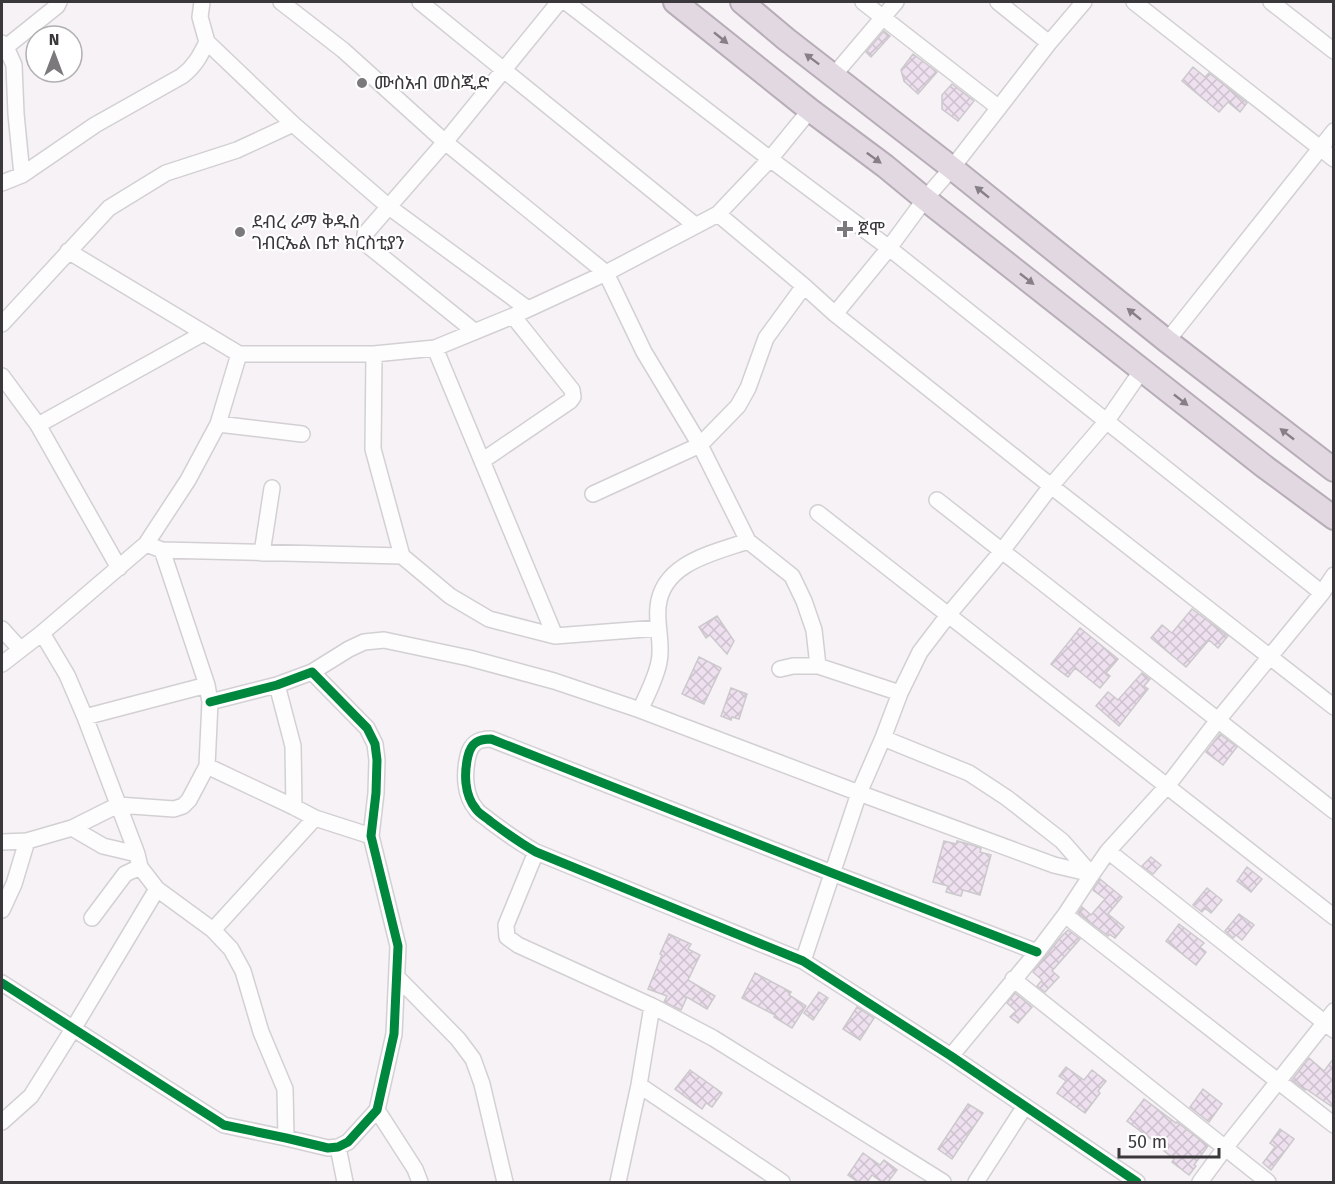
<svg xmlns="http://www.w3.org/2000/svg" width="1335" height="1184" font-family="'Fira Sans','Noto Sans Ethiopic',sans-serif">
	<defs>
		<pattern id="building-cross-hatch" width="8" height="8" patternUnits="userSpaceOnUse" patternTransform="scale(1.5)"><rect width="8" height="8" fill="#eee0ef"/><path d="M0 0l8 8M0 8l8-8" fill="none" stroke="#cdc1ce"/></pattern>
	</defs>
	<rect width="100%" height="100%" fill="#f6f2f6"/>
	<path fill="url(#building-cross-hatch)" stroke="#cbc9cb" stroke-width="1.5" d="M884 31 890 36 871 57 866 52Z
		M913 54 937 72 918 94 904 81 901 70Z
		M1193 67 1205 77 1209 73 1247 103 1240 112 1228 102 1219 112 1182 81Z
		M952 84 974 101 958 121 942 109V95Z
		M1192 609 1228 636 1218 648 1209 640 1186 667 1151 638 1162 625 1172 633Z
		M717 616 734 641 727 654 710 635 706 638 699 627Z
		M1080 628 1118 659 1106 673 1110 676 1100 688 1075 668 1068 677 1051 664Z
		M699 657 721 668 704 704 682 694Z
		M1142 673 1150 679 1144 686 1148 689 1119 726 1096 706 1108 692 1118 700Z
		M731 688 747 694 739 719 732 717 731 720 721 716Z
		M1220 734 1237 747 1223 765 1206 752Z
		M944 841 956 844 957 841 972 845 981 848 980 852 991 855 980 895 963 890 961 896 946 892 948 886 933 882Z
		M1151 857 1161 865 1153 874 1142 866Z
		M1247 867 1262 879 1251 892 1237 881Z
		M1100 879 1122 897 1108 914 1124 927 1115 938 1109 934 1108 936 1078 913 1082 907 1091 915 1105 899 1093 890Z
		M1207 888 1222 900 1211 913 1205 908 1202 912 1193 905Z
		M1239 914 1254 925 1242 940 1236 935 1233 938 1225 931Z
		M1179 924 1204 943 1200 947 1206 952 1196 965 1166 941Z
		M1068 930 1080 939 1052 971 1059 977 1045 992 1037 986 1042 980 1033 972 1061 937Z
		M669 934 691 944 688 949 700 955 688 980 715 996 707 1009 687 997 681 1010 664 1002 667 996 648 989 662 955 660 954Z
		M755 973 791 992 789 995 806 1006 792 1028 774 1017 775 1015 742 998Z
		M819 992 828 998 813 1020 804 1013Z
		M1015 993 1032 1007 1018 1023 1010 1017 1016 1011 1007 1003Z
		M857 1007 874 1018 860 1040 843 1029Z
		M1309 1058 1324 1071 1334 1058V1108L1306 1089 1305 1090 1292 1080Z
		M1066 1067 1084 1080 1092 1070 1106 1081 1098 1091 1100 1093 1085 1113 1057 1093 1066 1081 1059 1076Z
		M690 1070 722 1093 712 1107 706 1103 702 1109 675 1089Z
		M1203 1089 1222 1104 1209 1122 1190 1107Z
		M1144 1099 1176 1123 1177 1122 1208 1146 1194 1165 1196 1166 1189 1175 1172 1162 1174 1159 1158 1146 1159 1145 1127 1121Z
		M968 1104 983 1113 952 1159 938 1149Z
		M1280 1129 1294 1139 1271 1170 1263 1163 1275 1147 1270 1143Z
		M863 1153 880 1165 884 1160 897 1170 888 1182H882L872 1175 867 1182H858L848 1175Z"/>
	<g fill="none" stroke-linecap="round" stroke-linejoin="round">
		<defs>
			<path id="minor" d="M202 2 200 17 207 42 293 124 389 207 528 309
				M281 2 343 50 445 142 606 273 644 352 700 445 748 541 792 576 804 601 814 630 818 666 900 693
				M420 2 695 225
				M566 2 770 159 889 248 1322 593
				M863 2 999 108
				M998 2 1049 43
				M1134 2 1334 159
				M1271 2 1334 51
				M2 43 6 47 14 65 16 114 22 175
				M6 47 57 6 59 2
				M834 75 896 2
				M2 183 22 175 95 125 182 76C195 66 200 56 207 42
				M718 214 804 286 835 314 1051 486 1334 707
				M68 251 239 354H374L435 348 513 316 606 273 718 214 770 159 810 110
				M835 314 889 248 925 199 952 168 1049 43 1084 2
				M2 324 109 208 166 173 237 150 293 124
				M474 331 365 243V234L445 142 559 2
				M1167 341 1334 131
				M435 348 555 636
				M374 354 373 449 402 556
				M2 376 38 425 119 568
				M218 424 302 434
				M38 425 204 333
				M482 461 570 401 573 397 572 390 513 316
				M593 494 700 445 738 406 748 388 766 338 804 286
				M937 500 1334 811
				M818 513 1334 917
				M146 544 162 550 402 556 450 596 489 619 555 636 658 628
				M262 553 272 488
				M2 629 20 649
				M42 633 67 675 85 717 137 854 140 867 157 889 213 930 231 949 243 971 261 1032 285 1089 286 1138
				M2 664 42 633 146 544 188 480 218 424 239 354
				M780 669 793 666H818
				M312 672 349 649 364 642 384 640 469 658 554 681 640 710 859 793 1054 865 1092 874
				M277 685 293 746 294 807
				M640 710C647 695 656 678 659 662 663 644 656 626 658 607 662 563 713 553 748 541
				M85 717 207 685
				M883 738 969 773 1007 798 1062 841 1091 874
				M207 766 294 807 315 818 371 836
				M72 828 103 846 137 854
				M2 842 27 841 72 828 118 805 174 809 183 806 189 800 207 766 210 702 207 685 162 550
				M1108 851 1334 1030
				M536 852 506 925 507 937 518 945 652 1006 713 1038 943 1182
				M2 910 14 884 27 841
				M1065 915 1334 1125
				M92 918 125 874 140 867
				M213 930 315 818
				M1037 952 832 873 491 739C478 739 471 743 468 756 464 773 464 795 476 809 479 814 486 817 490 821 506 833 518 842 536 852L803 961 951 1056 1137 1182
				M803 961 859 793 883 738 900 693 920 652 949 614 1002 551 1051 486 1106 422 1142 370
				M397 977 458 1039 473 1059 482 1084 505 1182
				M1013 979 1268 1182
				M2 983 224 1125 286 1138 328 1148 338 1147 348 1142 377 1110 394 1034 398 946 371 836 376 793 377 760 375 744 367 728 312 672 277 685 210 702
				M951 1056 1037 952 1065 915 1092 874 1108 851 1168 785 1218 720 1322 593 1334 575
				M639 1085 782 1182
				M377 1110 415 1169 420 1182
				M2 1122 31 1096 73 1029 157 889
				M338 1147 345 1182
				M618 1182 639 1085 652 1006
				M976 1182 1025 1106
				M1200 1182 1225 1148 1334 1011"/>
			<path id="highway" d="M675 2 810 110 885 166 925 199 1265 467 1334 518
				M742 2 786 39 952 168 1167 341 1334 470"/>
		</defs>
		<use href="#minor" stroke="#d3d0d3" stroke-width="18"/>
		<use href="#highway" stroke="#b7adb7" stroke-width="26"/>
		<use href="#minor" stroke="#fefdfe" stroke-width="15"/>
		<use href="#highway" stroke="#e1d8e2" stroke-width="22"/>
		<defs>
			<path id="cycleway" d="M1037 952 832 873 491 739C478 739 471 743 468 756 464 773 464 795 476 809 479 814 486 817 490 821 506 833 518 842 536 852L803 961 951 1056 1137 1182
				M2 983 224 1125 286 1138 328 1148 338 1147 348 1142 377 1110 394 1034 398 946 371 836 376 793 377 760 375 744 367 728 312 672 277 685 210 702"/>
		</defs>
		<use href="#cycleway" stroke="#fff" stroke-width="13"/>
		<use href="#cycleway" stroke="#00873e" stroke-width="9"/>
	</g>
	<defs><path id="oneway-solid" d="M-6-.8H1V-3.2L6.5 0L1 3.2V.8H-6Z" transform="scale(1.5)"/></defs>
	<g fill="#868086">
		<use href="#oneway-solid" transform="translate(721 38) rotate(39)"/>
		<use href="#oneway-solid" transform="translate(812 59) rotate(-143)"/>
		<use href="#oneway-solid" transform="translate(874 158) rotate(36)"/>
		<use href="#oneway-solid" transform="translate(982 192) rotate(-141)"/>
		<use href="#oneway-solid" transform="translate(1027 279) rotate(38)"/>
		<use href="#oneway-solid" transform="translate(1134 314) rotate(-141)"/>
		<use href="#oneway-solid" transform="translate(1181 400) rotate(38)"/>
		<use href="#oneway-solid" transform="translate(1287 434) rotate(-142)"/>
	</g>
	<g fill="#7c797c" stroke="#fff" stroke-width="2">
		<circle cx="362" cy="83" r="6"/>
		<path d="M842 220h6v6h6v6h-6v6h-6v-6h-6v-6h6z"/>
		<circle cx="240" cy="232" r="6"/>
	</g>
	<g text-anchor="middle" dominant-baseline="central" stroke-width="4.5" stroke-linejoin="round" paint-order="stroke">
		<g font-size="18" fill="#3b383b" stroke="#fff" text-anchor="start">
			<text x="374" y="83">ሙስአብ መስጂድ</text>
			<text x="252" y="222">ደብረ ራማ ቅዱስ<tspan x="252" dy="21">ገብርኤል ቤተ ክርስቲያን</tspan></text>
			<text x="858" y="229">ጀሞ</text>
		</g>
	</g>
	<rect width="1335" height="1184" fill="none" stroke="#3b383b" stroke-width="6"/>
	<g transform="translate(54 54)"><circle r="28" fill="#ffffff" stroke="#b1afb1" stroke-width="1.5"/>
	<path d="M0-4.5L10 22L0 15L-10 22Z" fill="#7c797c"/>
	<text y="-9" font-size="16" font-weight="bold" text-anchor="middle" fill="#3b383b">N</text>
	</g>
	<path d="M1119 1148v9h100v-9" fill="none" stroke="#3b383b" stroke-width="3"/>
	<text x="1128" y="1148" font-size="18" fill="#3b383b" stroke="#ffffff" stroke-width="4.5" paint-order="stroke">50 m</text>
</svg>
